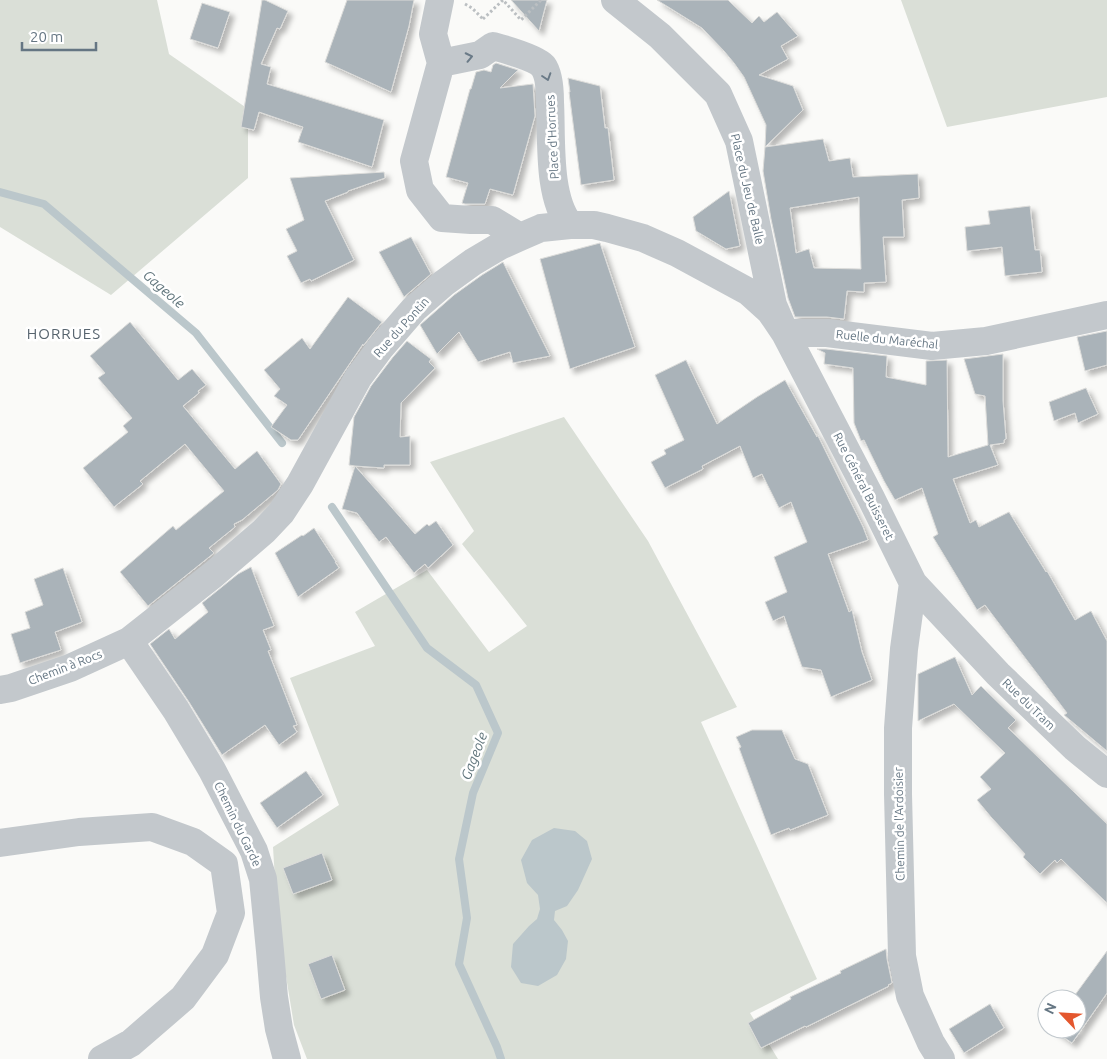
<svg xmlns="http://www.w3.org/2000/svg" width="1107" height="1059" font-family="Ubuntu,sans-serif">
	<defs>
		<filter id="shadow"><feDropShadow dx="4.5" dy="4.5" stdDeviation="2.5" flood-color="#0004"/></filter>
	</defs>
	<rect width="100%" height="100%" fill="#fafaf8"/>
	<path fill="#dadfd7" d="M0 0H157L169 54 248 109V178L111 295 0 227Z
		M901 0H1107V97L947 127Z
		M564 417 648 541 737 707 701 722 817 979 750 1013 778 1059H307L294 1025 278 928 273 847 339 805 290 678 375 646 355 612 427 570 489 652 527 626 462 544 474 531 430 462Z"/>
	<path fill="#bbc7cb" d="M554 828 575 831 587 841 592 859 578 890 567 906 555 911 554 920 562 930 568 941 566 959 557 975 538 986 521 983 511 967 513 944 529 926 537 919 540 909 538 895 527 883 521 860 532 840Z"/>
	<g fill="none" stroke-linecap="round" stroke-linejoin="round">
		<path stroke="#bbc7cb" stroke-width="8" d="M0 192 44 204 196 333 282 443
			M332 507 427 648 476 685 498 733 473 793 459 859 467 918 459 964 497 1047 501 1059"/>
	</g>
	<path fill="#aab3b9" stroke="#dcdcda" fill-rule="evenodd" filter="url(#shadow)" d="M262 0H265L288 11 280 29 277 28 261 64 271 67 267 84 384 120 372 167 298 142 303 127 259 112 254 130 241 127Z
		M347 0H414L409 26 391 92 325 62Z
		M511 0H547L539 31Z
		M657 0H728L752 23 759 16 764 22 777 12 798 36 781 46 788 59 759 75 793 86 803 110 765 147 766 125 744 77 734 63 724 51 702 28Z
		M202 3 230 12 218 48 190 39Z
		M496 63 518 70 500 88 533 84 535 116 513 195 490 189 485 204H465L462 203 468 183 446 177 470 89H471L476 72 484 70 491 72 493 65Z
		M568 78 600 86 605 128H608L614 180 581 185 569 92H570Z
		M823 139 829 161 850 158 853 177 918 174 919 198 902 200 904 237H883L886 282 864 283V292L847 291 844 319 827 317H795L788 298 771 219 763 171 765 147ZM859 197 861 269 814 268 809 249 796 253 790 208Z
		M384 172 385 178 348 191V192L325 201 354 260 311 281 310 279 301 283 287 256 297 251 286 229 304 220 290 178Z
		M729 191 740 246 726 249 696 231 693 217Z
		M1030 206 1035 250H1040L1042 272 1005 276 1002 247 967 251 965 227 990 224 988 211Z
		M411 237 431 274 404 297 379 252Z
		M600 243 635 347 570 369 540 259Z
		M503 262 550 356 513 363 510 352 478 362 459 332 437 354 420 325 454 295 482 275Z
		M348 297 382 322 363 346V344L298 440H291L271 427 287 405 274 396 280 389 264 370 302 338 310 349Z
		M130 322 178 380 192 369 206 385 198 391 199 393 183 406 235 469 257 451 281 484 278 490 242 520 234 524 235 527 209 548 214 553 148 606 120 572 173 526 176 530 224 491 185 444 140 481 143 484 114 507 83 468 128 432 123 426 132 418 98 378 105 373 90 356Z
		M1107 331V365L1085 371 1077 337Z
		M407 341 431 359 429 362 435 368 401 403 400 437 410 436V465H384V468L355 466 415 534 427 524 429 526 436 521 453 545 428 568 425 564 414 573 386 537 379 542 357 513 342 509 355 466 349 465 354 417 371 386 393 357Z
		M817 349H826L887 356 886 377 926 385V361L947 360 948 457 988 445 985 396 975 394 964 359 1003 354V401L1006 439 1004 440V443L990 445 998 465 953 479 970 523 976 520 979 527 1009 512 1046 572 1047 571 1075 620 1091 611 1107 641V751L1064 715 1067 713 985 605 977 610 933 537 938 534 922 488 895 500 884 481 864 440 861 441 854 423 853 368 824 364 825 353Z
		M686 360 717 424 757 397 785 380 817 437V434L863 527 868 540 828 554 849 612 852 610 862 652 872 680 831 697 821 670 802 667 784 616 773 621 765 602 787 592 774 557 807 542 791 502 779 508 762 474 753 478 740 446 702 466 703 469 665 488 651 462 666 454 664 450 684 440 655 375Z
		M1086 388 1098 414 1078 423 1075 413 1054 421 1049 402Z
		M314 528 336 562H335L339 568 298 597 275 553 302 535 303 536Z
		M251 567 274 626 263 630 271 650 268 651 297 725 293 726 297 732 279 745 265 725 222 755 189 702 150 644 169 629 175 639 208 612 202 603 238 574Z
		M63 568 82 622 55 632 61 650 20 663 11 634 30 628 25 612 43 605 34 579Z
		M955 657 972 695 981 686 1016 720 1008 728 1107 824V903L1061 859 1057 863 1055 860 1040 874 1023 857 1025 854 991 817 977 800 991 789 980 777 1005 753 954 704 918 721V674Z
		M752 730H782L795 759 808 764 828 815 790 830 789 828 771 835 739 748 741 747 736 737Z
		M306 771 323 795 277 828 260 803Z
		M322 853 332 880 293 894 283 868Z
		M886 949 887 959 892 983 888 985 889 986 806 1027 805 1026 761 1048 748 1023 791 999 790 997 841 973 840 971Z
		M1107 951V993L1072 1043 1052 1029H1077V999H1072Z
		M332 955 345 990 321 999 308 964Z
		M990 1004 1004 1028 964 1053 949 1029Z"/>
	<g fill="none" stroke-linecap="round" stroke-linejoin="round">
		<path stroke="#bbbfc2" stroke-width="3" stroke-dasharray="2.5 2.5" stroke-linecap="butt" d="M465 4 472 8 483 19
			M483 19 503 0 521 20 541 0"/>
		<path stroke="#c3c8cc" stroke-width="28" d="M440 0 433 34 441 63 414 161 420 190 442 218 471 220H492L520 237
			M615 0 660 36 718 94 739 141 773 305 785 333 871 498 913 583 998 674 1075 748 1107 774
			M441 63 480 55 493 46C504 49 536 58 543 66 549 74 550 92 550 102 552 138 547 197 570 225
			M785 333H827L932 346 986 341 1107 315
			M913 583 904 649 898 728V794L902 956 910 996 931 1043 941 1059
			M129 641 176 710 212 770 254 851 263 879 270 951 274 997 279 1029 287 1059
			M0 690 11 688 70 668 129 641 214 574 264 531 281 513 300 484 358 378 381 347 414 309 444 283 473 262 500 246 520 237 541 228 570 225H594L607 228 643 238 677 253 749 292 770 311 785 333
			M0 843 79 832 152 827 193 842 224 864 231 913 215 955 183 998 131 1043 102 1059"/>
	</g>
	<defs><path id="oneway-chevron" d="M-2-3.5L2.5 0L-2 3.5" fill="none" stroke-width="1.6" stroke-linecap="round" stroke-linejoin="round" transform="scale(1.25)"/></defs>
	<g stroke="#6a7a87">
		<use href="#oneway-chevron" transform="translate(469 57) rotate(-12)"/>
		<use href="#oneway-chevron" transform="translate(547 77) rotate(72)"/>
	</g>
	<g text-anchor="middle" dominant-baseline="central" stroke-width="5" stroke-linejoin="round" paint-order="stroke">
		<g font-size="12" fill="#657683" stroke="#fff">
			<text transform="translate(552 137) rotate(-93)">Place d'Horrues</text>
			<text transform="translate(748 189) rotate(77)">Place du Jeu de Balle</text>
			<text transform="translate(401 327) rotate(-48)">Rue du Pontin</text>
			<text transform="translate(887 339) rotate(6)">Ruelle du Maréchal</text>
			<text transform="translate(864 486) rotate(63)">Rue Général Buisseret</text>
			<text transform="translate(65 667) rotate(-21)">Chemin à Rocs</text>
			<text transform="translate(1029 704) rotate(44)">Rue du Tram</text>
			<text transform="translate(238 824) rotate(64)">Chemin du Garde</text>
			<text transform="translate(899 824) rotate(-91)">Chemin de l'Ardoisier</text>
		</g>
		<g font-size="14" font-style="italic" fill="#60757c" stroke="#fff">
			<text transform="translate(164 289) rotate(41)">Gageole</text>
			<text transform="translate(474 756) rotate(-69)">Gageole</text>
		</g>
		<g font-size="15" letter-spacing="1" fill="#57646e" stroke="#fff">
			<text x="64" y="333">HORRUES</text>
		</g>
	</g>
	<g transform="translate(1062 1014) rotate(295)"><circle r="24" fill="#ffffff" stroke="#c1c8cd"/>
	<path d="M0-4L9 19L0 12L-9 19Z" fill="#e4572e"/>
	<text y="-8" font-size="14" font-weight="bold" text-anchor="middle" fill="#657683">N</text>
	</g>
	<path d="M22 42v8h74v-8" fill="none" stroke="#657683" stroke-width="2.5"/>
	<text x="30" y="42" font-size="15" fill="#657683" stroke="#ffffff" stroke-width="4" paint-order="stroke">20 m</text>
</svg>
